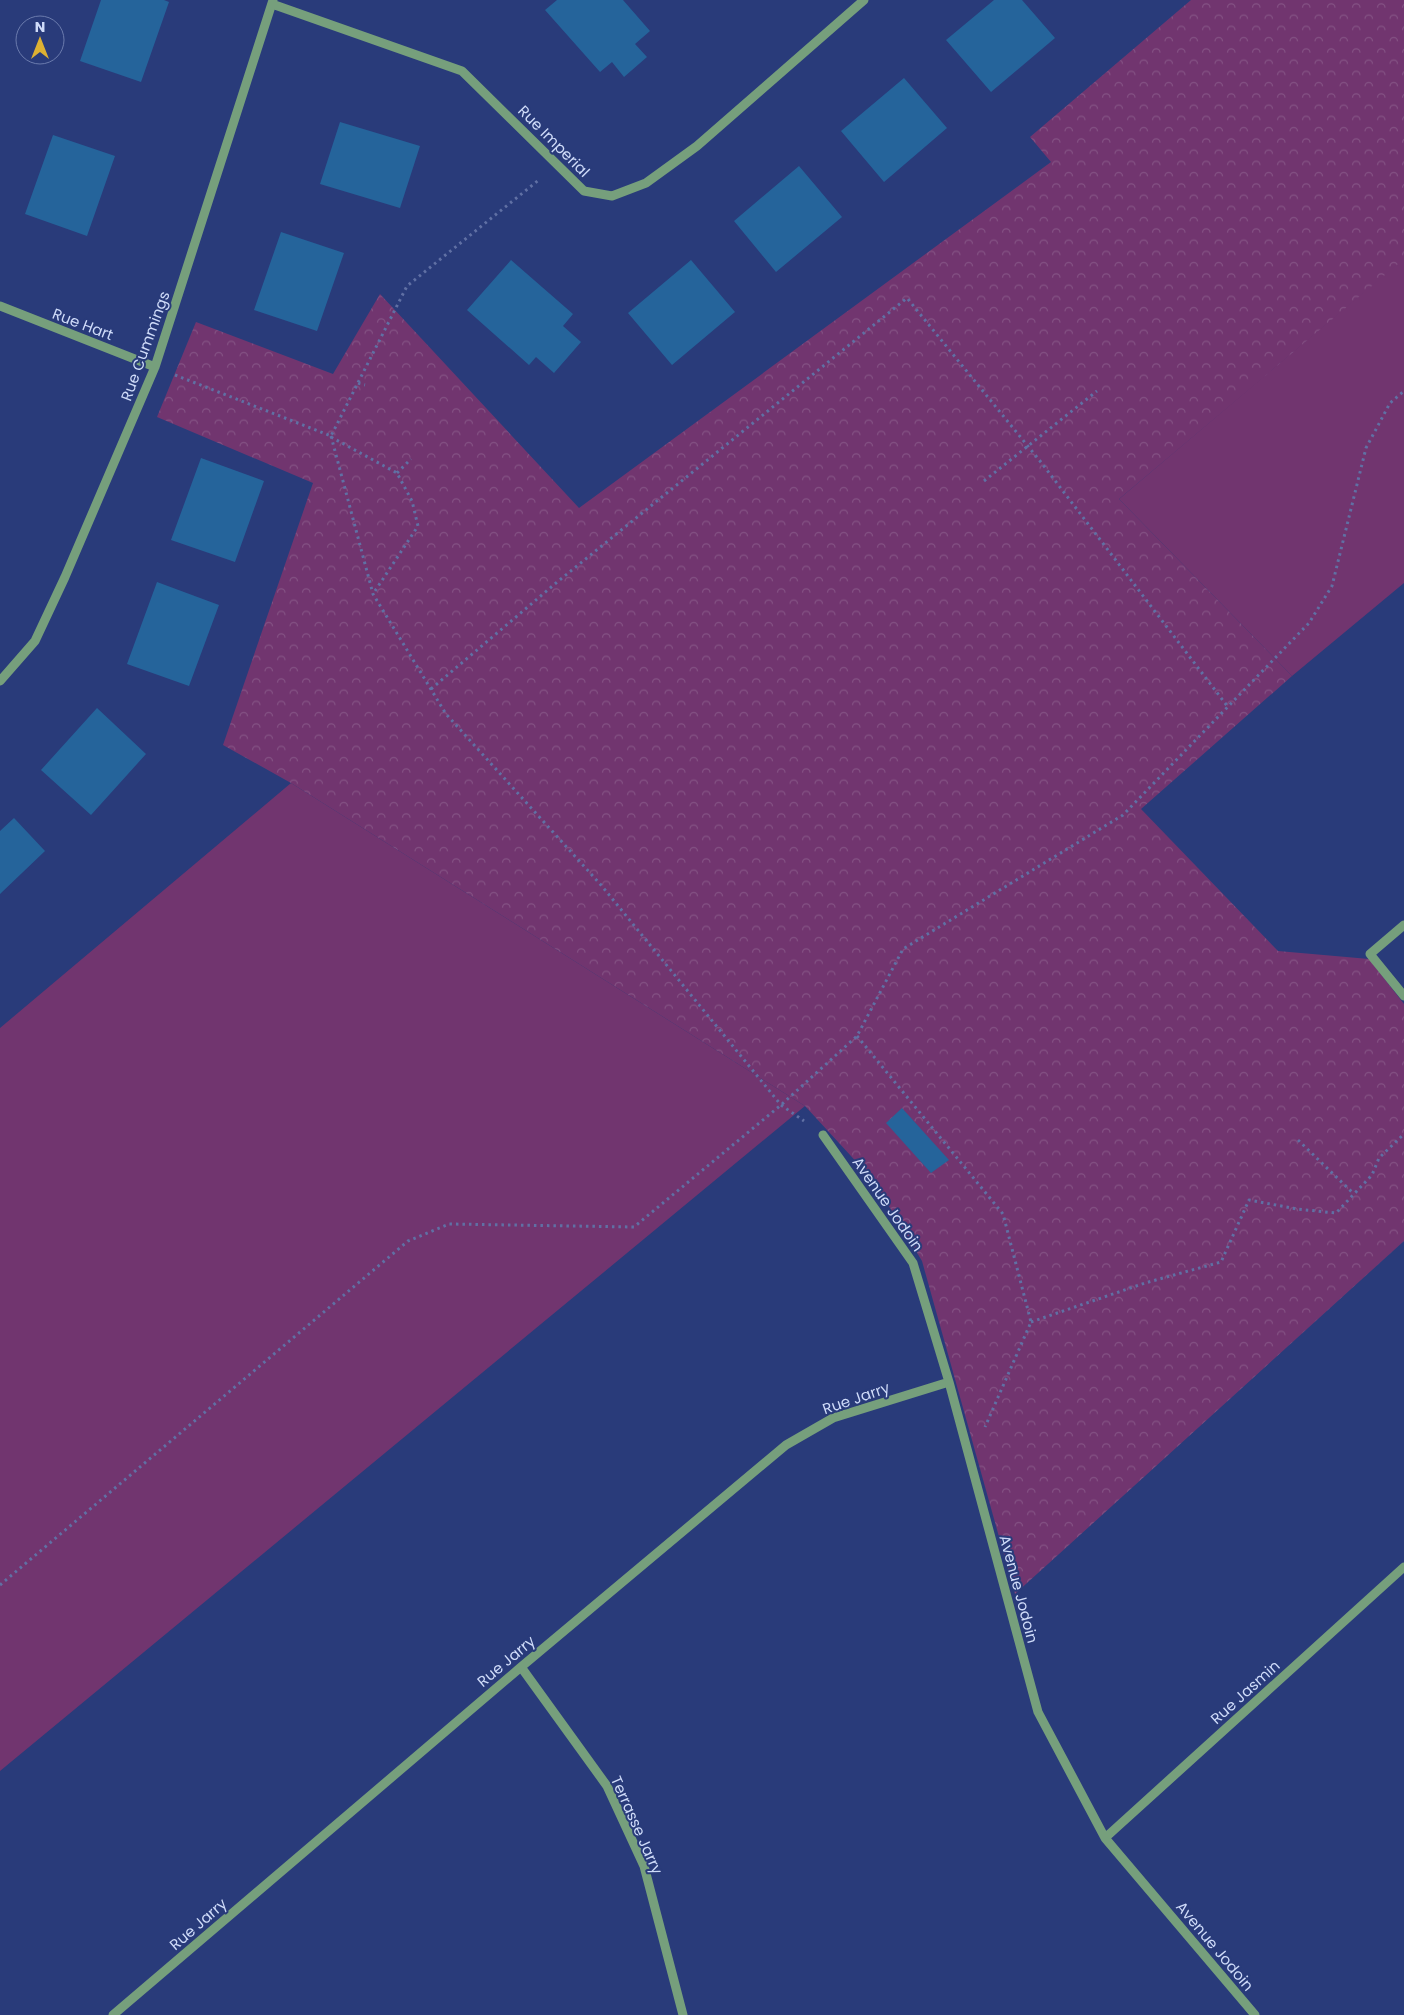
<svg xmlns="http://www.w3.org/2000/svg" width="1404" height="2015" font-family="Poppins,sans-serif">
	<defs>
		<pattern id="forest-crowns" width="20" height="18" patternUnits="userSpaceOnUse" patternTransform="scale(1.25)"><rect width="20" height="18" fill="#71356f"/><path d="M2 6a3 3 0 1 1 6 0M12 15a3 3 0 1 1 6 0" fill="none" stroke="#845284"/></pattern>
	</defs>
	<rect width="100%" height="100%" fill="#293b7a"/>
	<path fill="#71356f" d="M1404 258V583L1292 676 1119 499Z
		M291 783 805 1106 0 1771V1028Z"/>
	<path fill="url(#forest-crowns)" d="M1191 0H1404V259L1119 499 1292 676 1141 809 1278 951 1369 959 1404 1004V1241L1015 1594 922 1261 873 1180 805 1106 291 783 223 745 313 483 157 417 196 322 333 374 380 294 579 508 1051 162 1030 137Z"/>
	<path fill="#25649b" d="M101 0H164L169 2 141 82 80 61Z
		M557 0H623L650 31 635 44 647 57 624 77 612 62 600 72 545 10Z
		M994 0H1022L1055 38 991 92 946 40Z
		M904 78 947 128 884 182 841 131Z
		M340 122 420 146 400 208 320 184Z
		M53 135 115 156 87 236 25 214Z
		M799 166 842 217 776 272 734 221Z
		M281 232 344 253 317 331 254 310Z
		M511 260 573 314 563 326 581 342 554 373 536 357 529 365 467 310Z
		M691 260 735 312 672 365 628 313Z
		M201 458 264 481 235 562 171 540Z
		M157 582 219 605 189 686 127 664Z
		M97 708 146 754 91 815 41 770Z
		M14 818 45 851 0 894V831Z
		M902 1108 949 1160 931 1173 886 1123Z"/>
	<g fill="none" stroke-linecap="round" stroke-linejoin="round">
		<path stroke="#6070a4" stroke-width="3" stroke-dasharray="2.5 4" stroke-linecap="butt" d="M175 375 331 436 407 286 540 179
			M358 383 365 385
			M331 436 373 594 446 714 601 885 781 1105 804 1121
			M331 437 397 473 412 501 418 526 373 594
			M397 473 411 459
			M984 481 1097 391
			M431 689 556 583 907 298 1040 461 1228 707
			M857 1036 1003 1214 1031 1322 985 1427
			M1298 1140 1354 1194
			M1031 1322 1145 1283 1221 1262 1249 1200 1297 1209 1336 1213 1372 1175 1379 1158 1404 1134
			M0 1585 408 1241 449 1224 634 1227 781 1105 857 1036 903 949 1123 815 1309 623 1332 586 1366 448 1390 403 1404 391"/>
		<path stroke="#769f7c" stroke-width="9" d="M272 4 462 71 584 191 612 196 646 183 697 146 864 0
			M0 306 155 367
			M0 681 35 641 65 577 155 367 273 0
			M1404 925 1370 954 1404 996
			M823 1135 913 1263 949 1382 1038 1712 1105 1838 1255 2015
			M521 1667 607 1786 644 1866 683 2015
			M1105 1838 1404 1567
			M113 2015 521 1667 786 1445 833 1418 949 1382"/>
	</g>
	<g text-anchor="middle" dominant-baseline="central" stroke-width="4" stroke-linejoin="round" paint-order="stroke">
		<g font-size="15" fill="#cfdbf9" stroke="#293b7a">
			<text transform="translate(554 141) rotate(45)">Rue Imperial</text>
			<text transform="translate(83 324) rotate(21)">Rue Hart</text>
			<text transform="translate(145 346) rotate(-70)">Rue Cummings</text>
			<text transform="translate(888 1204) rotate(55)">Avenue Jodoin</text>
			<text transform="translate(856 1398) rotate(-19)">Rue Jarry</text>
			<text transform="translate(1019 1589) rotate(75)">Avenue Jodoin</text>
			<text transform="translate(506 1661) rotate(-40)">Rue Jarry</text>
			<text transform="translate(1245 1692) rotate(-42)">Rue Jasmin</text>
			<text transform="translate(637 1825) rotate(66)">Terrasse Jarry</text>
			<text transform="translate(198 1924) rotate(-41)">Rue Jarry</text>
			<text transform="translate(1215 1946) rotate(50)">Avenue Jodoin</text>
		</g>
	</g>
	<g transform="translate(40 40)"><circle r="24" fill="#293b7a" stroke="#6b7bad"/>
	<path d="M0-4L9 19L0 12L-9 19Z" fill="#ddb133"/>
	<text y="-8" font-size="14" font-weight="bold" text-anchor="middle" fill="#cfdbf9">N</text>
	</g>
</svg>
